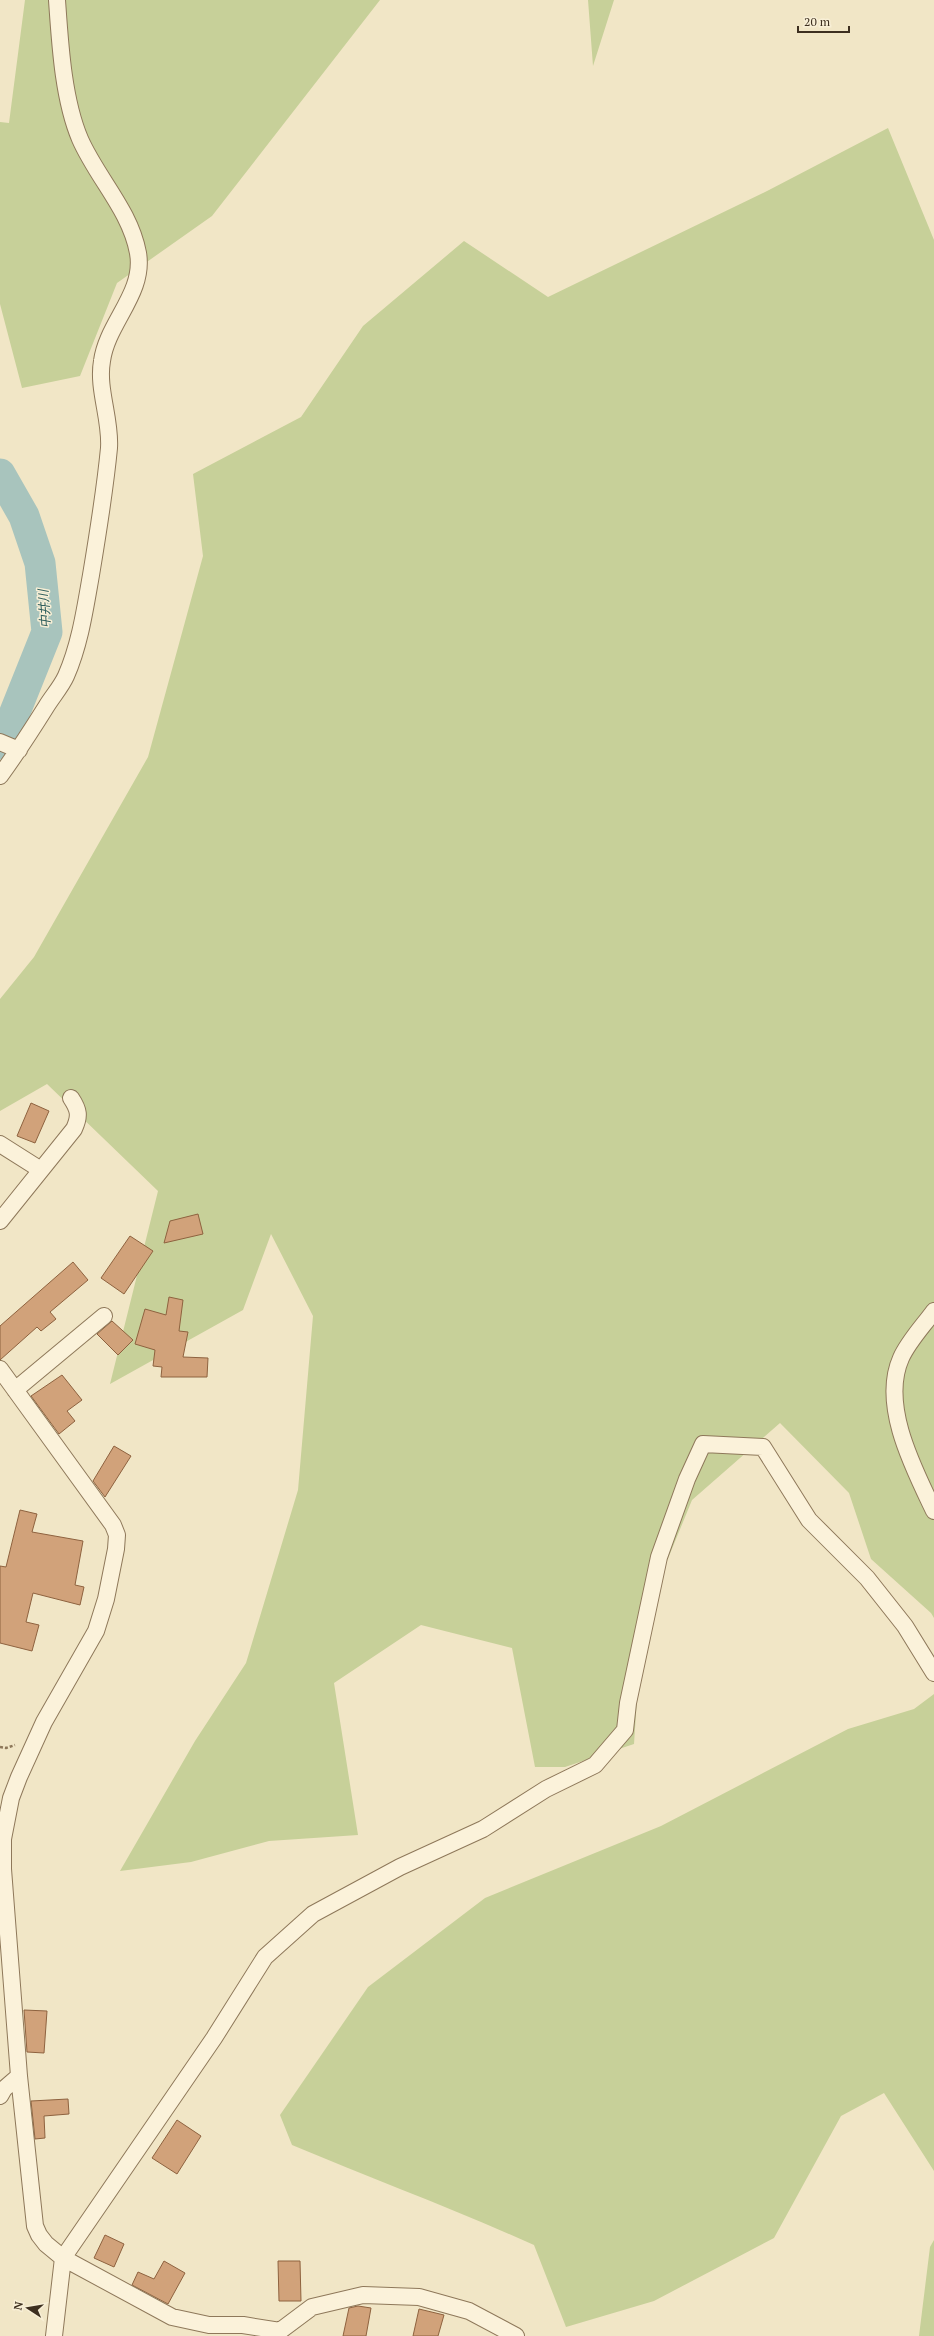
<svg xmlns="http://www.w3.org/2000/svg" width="934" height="2336" font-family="'PT Serif','Noto Sans JP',serif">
	<rect width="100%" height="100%" fill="#f1e6c6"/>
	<path fill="#c7d099" d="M25 0H380L212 216 117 283 80 376 22 388 0 304V122L9 123Z
		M588 0H614L593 66Z
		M888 128 934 240V1618L931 1613 871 1559 849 1493 780 1423 692 1500 642 1622 634 1744 565 1767H535L512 1648 421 1625 334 1683 358 1835 269 1841 191 1862 120 1871 195 1741 246 1663 298 1490 313 1316 271 1234 243 1310 110 1384 158 1191 47 1084 0 1111V999L34 957 148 757 203 556 193 474 301 417 363 326 464 241 548 297 769 190Z
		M934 1694V2171L884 2093 841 2116 774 2238 654 2301 566 2327 534 2245C454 2209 373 2179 292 2145L280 2115 368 1987 485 1898 661 1826 848 1729 914 1709Z
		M934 2240V2336H919L930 2247Z"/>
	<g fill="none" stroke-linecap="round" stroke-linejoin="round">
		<path stroke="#a8c4bd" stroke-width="31" d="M0 474 24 516 40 563 47 632 7 732 0 744"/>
	</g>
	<path fill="#d1a27a" stroke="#8e623f" d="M31 1103 49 1111 35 1143 17 1136Z
		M198 1214 203 1234 164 1243 170 1221Z
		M130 1236 153 1251 124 1294 101 1278Z
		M73 1262 88 1280 50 1312 56 1319 41 1331 37 1327 0 1360V1326Z
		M169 1297 183 1300 179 1331 188 1332 183 1357 208 1358 207 1377H161L162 1367 153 1366 155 1350 135 1344 145 1309 166 1315Z
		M112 1321 133 1340 118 1355 97 1334Z
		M62 1375 82 1400 67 1411 75 1421 59 1434 31 1396Z
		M114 1446 131 1456 105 1497 93 1481Z
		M20 1510 37 1514 32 1532 83 1541 75 1585 84 1587 80 1605 33 1593 26 1622 39 1625 32 1651 0 1643V1566L6 1567Z
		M24 2010 47 2011 44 2053 27 2052Z
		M68 2099 69 2114 44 2116 45 2138 35 2139 31 2101Z
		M177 2120 201 2136 177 2174 152 2158Z
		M105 2235 124 2244 114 2267 94 2258Z
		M164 2261 185 2273 168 2304 132 2285 138 2272 154 2279Z
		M278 2261H300L301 2301H279Z
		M358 2306 371 2308 366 2336H343L349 2308Z
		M419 2309 444 2315 438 2336H413Z"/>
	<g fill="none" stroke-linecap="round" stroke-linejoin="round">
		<defs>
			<path id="minor" d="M0 742 19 750
				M0 776C16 754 31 731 46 707 52 697 61 687 66 676 80 644 85 609 91 575 98 533 105 490 109 448 111 419 97 389 102 361 107 323 145 293 138 253 130 210 97 178 80 139 63 99 60 43 57 0
				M0 1144 41 1170
				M0 1221 74 1129C80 1116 79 1110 71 1098
				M934 1311C923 1326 908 1342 901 1358 880 1405 914 1469 934 1511
				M0 1369 113 1525 117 1535 116 1549 106 1599 96 1631 44 1722 19 1777 11 1798 3 1839V1869L19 2076 35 2226 39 2235 46 2244 63 2258 172 2317 209 2325H243L280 2331 312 2307 363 2295 419 2297 469 2311 516 2336
				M15 1390 104 1316
				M0 2096 4 2089 19 2076
				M54 2336 63 2258 214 2038 265 1957 313 1914 400 1867 483 1829 546 1789 595 1765 625 1730 628 1703 659 1557 687 1479 703 1444 763 1447 809 1520 867 1578 905 1626 934 1673"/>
		</defs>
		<use href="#minor" stroke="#8e785a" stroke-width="18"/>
		<path stroke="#8e785a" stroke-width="2.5" stroke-dasharray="3 2" stroke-linecap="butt" d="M0 1747 6 1748 15 1745"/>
		<use href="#minor" stroke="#fbf2da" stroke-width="16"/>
	</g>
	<g text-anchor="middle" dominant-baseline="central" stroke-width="3" stroke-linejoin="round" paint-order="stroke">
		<g font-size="13" font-style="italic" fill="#2e5e5d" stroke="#f8efd6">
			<text transform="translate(44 609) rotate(-94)">中井川</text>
		</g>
	</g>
	<g transform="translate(28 2308) rotate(282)" stroke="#f8efd6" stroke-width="3" paint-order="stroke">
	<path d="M0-3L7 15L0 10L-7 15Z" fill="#3d2f1f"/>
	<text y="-6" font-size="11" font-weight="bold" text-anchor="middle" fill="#3d2f1f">N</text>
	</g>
	<path d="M798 26v6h51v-6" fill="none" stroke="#3d2f1f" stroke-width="2"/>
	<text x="804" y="26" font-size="12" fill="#3d2f1f" stroke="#f8efd6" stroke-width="3" paint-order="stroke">20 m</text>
</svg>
